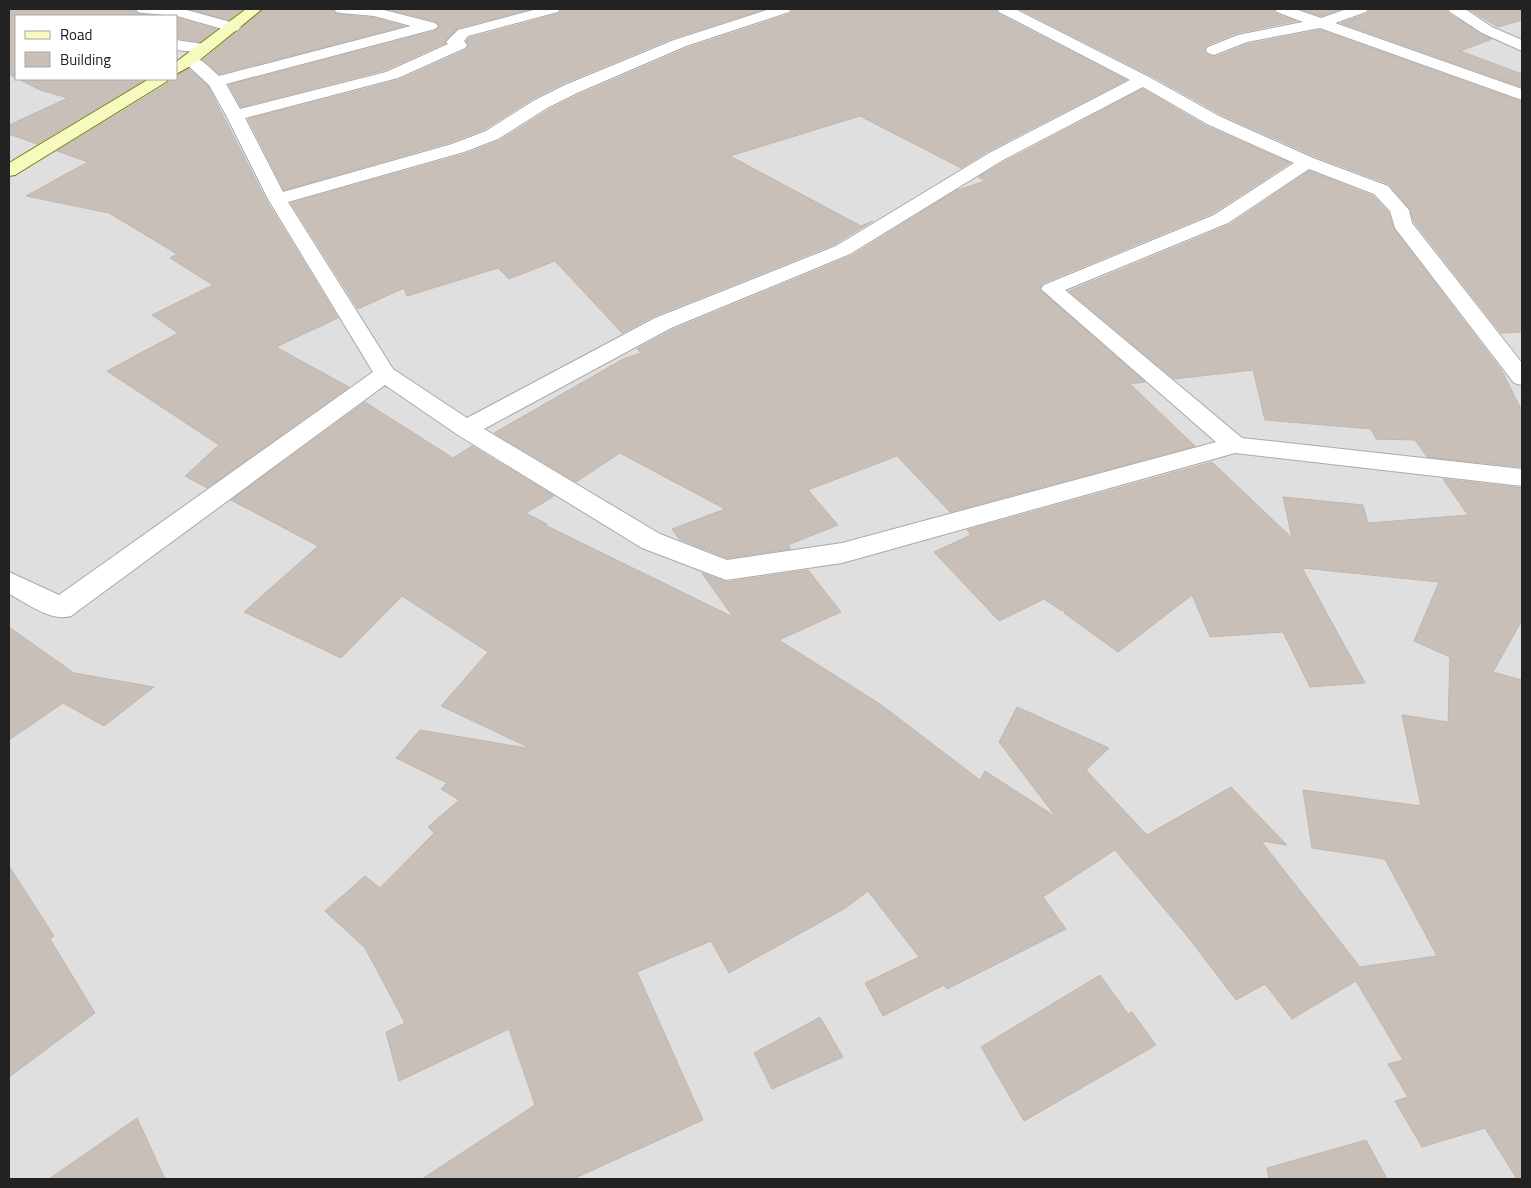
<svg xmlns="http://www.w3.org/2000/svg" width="1531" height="1188" font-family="'Titillium Web',sans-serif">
	<rect width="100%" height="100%" fill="#f2efe9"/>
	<path fill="#e0dfdf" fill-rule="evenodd" d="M9 9H1522V1179H9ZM16 16H176V79H16Z"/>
	<path fill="#c7bfb8" stroke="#c4b6ab" d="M9 9H134L138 14 158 16H16V78L9 74Z
		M189 9H243L229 20Z
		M264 9H332L336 14 374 18 404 26 219 74 203 60Z
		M387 9H531L458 28 445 41V43L385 70 241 107 229 85 435 31 440 26 435 21Z
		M562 9H765L673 38 564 83 534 98 485 129 451 142 284 190 248 119 399 80 466 50 469 45 466 41 469 38 558 14Z
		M793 9H995L998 14 1126 80 990 150 961 168 860 116 730 156 861 226 873 221 835 244 654 316 622 333 555 261 509 279 498 268 407 296 404 288 358 309 291 203 465 154 499 141 548 110 578 95 687 48 790 14Z
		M1019 9H1273L1276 14 1296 21 1237 33 1207 45 1204 51 1207 55 1215 57 1248 44 1320 30 1522 102V332L1501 333 1414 222 1410 209 1389 184 1314 156 1220 114 1150 75Z
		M1300 9H1342L1321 16Z
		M1370 9H1446L1449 14 1492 39 1460 51 1522 74V87L1341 23 1367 14Z
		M1468 9H1522V20L1498 27Z
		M176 18H177L216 29 200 42 176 38Z
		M189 69 208 86 266 200 338 318 276 347 349 387 207 488 185 476 219 445 107 371 178 333 152 315 213 285 170 258 177 254 109 213 26 196 88 162 57 151 167 84 170 79H176V76Z
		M18 79H146L37 144 9 134V125L68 98 40 90Z
		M1143 89 1206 126 1290 163 1213 213 1043 283 1040 288V290L1145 382 1130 384 1195 446 950 512 897 456 808 490 838 525 788 545 791 549 727 558 679 539 672 529 725 509 620 453 576 482 494 433 623 359 641 353 637 349 672 330 851 256 955 191 985 181 978 177 1004 162Z
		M1309 171 1373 196 1388 212 1394 229 1502 371 1522 411V467L1427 457 1415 440 1376 439 1371 429 1265 420 1253 370 1174 379 1069 291 1229 225Z
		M365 402 453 458 472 446 554 496 526 513 547 524 545 525 733 617 702 573 726 582 808 570 841 612 779 640 880 704 980 780 985 771 1056 817 999 742 1017 707 1109 748 1086 770 1147 835 1231 787 1287 845 1261 841 1360 967 1437 956 1385 859 1312 848 1303 790 1421 806 1402 715 1448 722 1450 657 1414 641 1439 582 1302 568 1365 683 1310 687 1283 632 1210 637 1192 595 1118 652 1064 613 1066 609 1062 611 1044 599 999 621 934 552 971 535 967 530 1212 462 1292 538 1283 497 1363 505 1368 523 1468 515 1443 479 1522 488V620L1493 672 1522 680V1179H1517L1485 1128 1422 1147 1395 1101 1408 1097 1388 1064 1403 1060 1356 981 1292 1019 1265 984 1236 1000 1188 937 1115 850 1043 897 1066 929 947 989 944 985 883 1016 865 983 919 957 868 891 844 909 729 973 711 941 637 972 703 1120 573 1179H422L535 1105 509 1029 399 1081 386 1032 405 1023 365 948 325 911 365 876 380 888 434 833 428 827 459 800 441 789 447 783 396 758 420 730 526 748V746L441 706 488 652 402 596 341 658 244 612 318 546 231 500Z
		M9 627 74 673 154 687 104 726 63 703 9 740Z
		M9 866 54 936 50 939 95 1013 9 1077Z
		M1100 975 1128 1014 1132 1012 1156 1045 1024 1121 981 1047Z
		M820 1017 843 1057 772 1089 754 1053Z
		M137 1118 165 1179H49Z
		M1366 1140 1387 1179H1269L1267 1168Z"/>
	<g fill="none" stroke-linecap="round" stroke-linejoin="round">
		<defs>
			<path id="lane" d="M176 40 210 45 212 48 210 51 204 53 176 50Z"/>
			<path id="street" d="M136 9H183L238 24 241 27 238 30 233 32 177 16 143 13 138 12Z
				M334 9H380L435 23 438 26 435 29 226 84 240 109 386 72 448 44 446 42 458 30 537 9H560L558 12 468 36 464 41 467 45 465 48 398 78 245 118 283 192 452 144 486 131 535 100 565 85 674 40 770 9H791L789 12 686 46 577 93 547 108 498 139 464 152 288 202 393 369 467 418 655 318 836 246 991 152 1130 80 999 12 997 9H1015L1149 77 1219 116 1313 158 1388 186 1409 210 1412 223 1522 363V385L1514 383 1395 228 1390 211 1374 194 1309 169 1228 223 1065 290 1242 438 1522 469V486L1235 453 842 563 726 580 642 548 458 435 385 385 71 616C51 622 27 603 9 594V572L59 595 373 372 268 199 226 115 209 85 182 60 184 57C198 53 209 68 219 76L411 26 374 16 341 13 336 12ZM1143 87 1207 124 1294 163 1214 215 1044 285 1041 289 1216 442 842 543 727 560 660 534 484 429 671 328 850 254 1003 160Z
				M1275 9H1295L1321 18 1347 9H1368L1366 12 1335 23 1522 89V100L1320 28 1247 42 1214 55 1208 53 1206 50 1208 47 1238 35 1303 22 1277 12Z
				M1448 9H1465L1492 27 1522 40V51L1482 33 1450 12Z"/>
			<path id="secondary" d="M246 9H262L196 63 176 74V62Z
				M149 79H168L166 82 15 175 9 176V163Z"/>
		</defs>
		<use href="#lane" stroke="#a9a9a9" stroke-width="2"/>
		<use href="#street" stroke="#a9a9a9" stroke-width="2"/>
		<use href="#secondary" stroke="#707d05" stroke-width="2"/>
		<use href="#lane" fill="#fff" fill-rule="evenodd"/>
		<use href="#street" fill="#fff" fill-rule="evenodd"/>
		<use href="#secondary" fill="#f7fabf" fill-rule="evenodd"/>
	</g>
	<rect width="1531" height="1188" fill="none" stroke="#222222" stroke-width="20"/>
	<rect x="15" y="15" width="162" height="65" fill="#ffffff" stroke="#a7a7a7"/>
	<rect x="25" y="31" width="25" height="8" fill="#f7fabf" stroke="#a7a7a7"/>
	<text x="60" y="40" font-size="15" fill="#222222">Road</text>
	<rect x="25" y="52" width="25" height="15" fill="#c7bfb8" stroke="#a7a7a7"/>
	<text x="60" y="65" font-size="15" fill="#222222">Building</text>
</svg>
